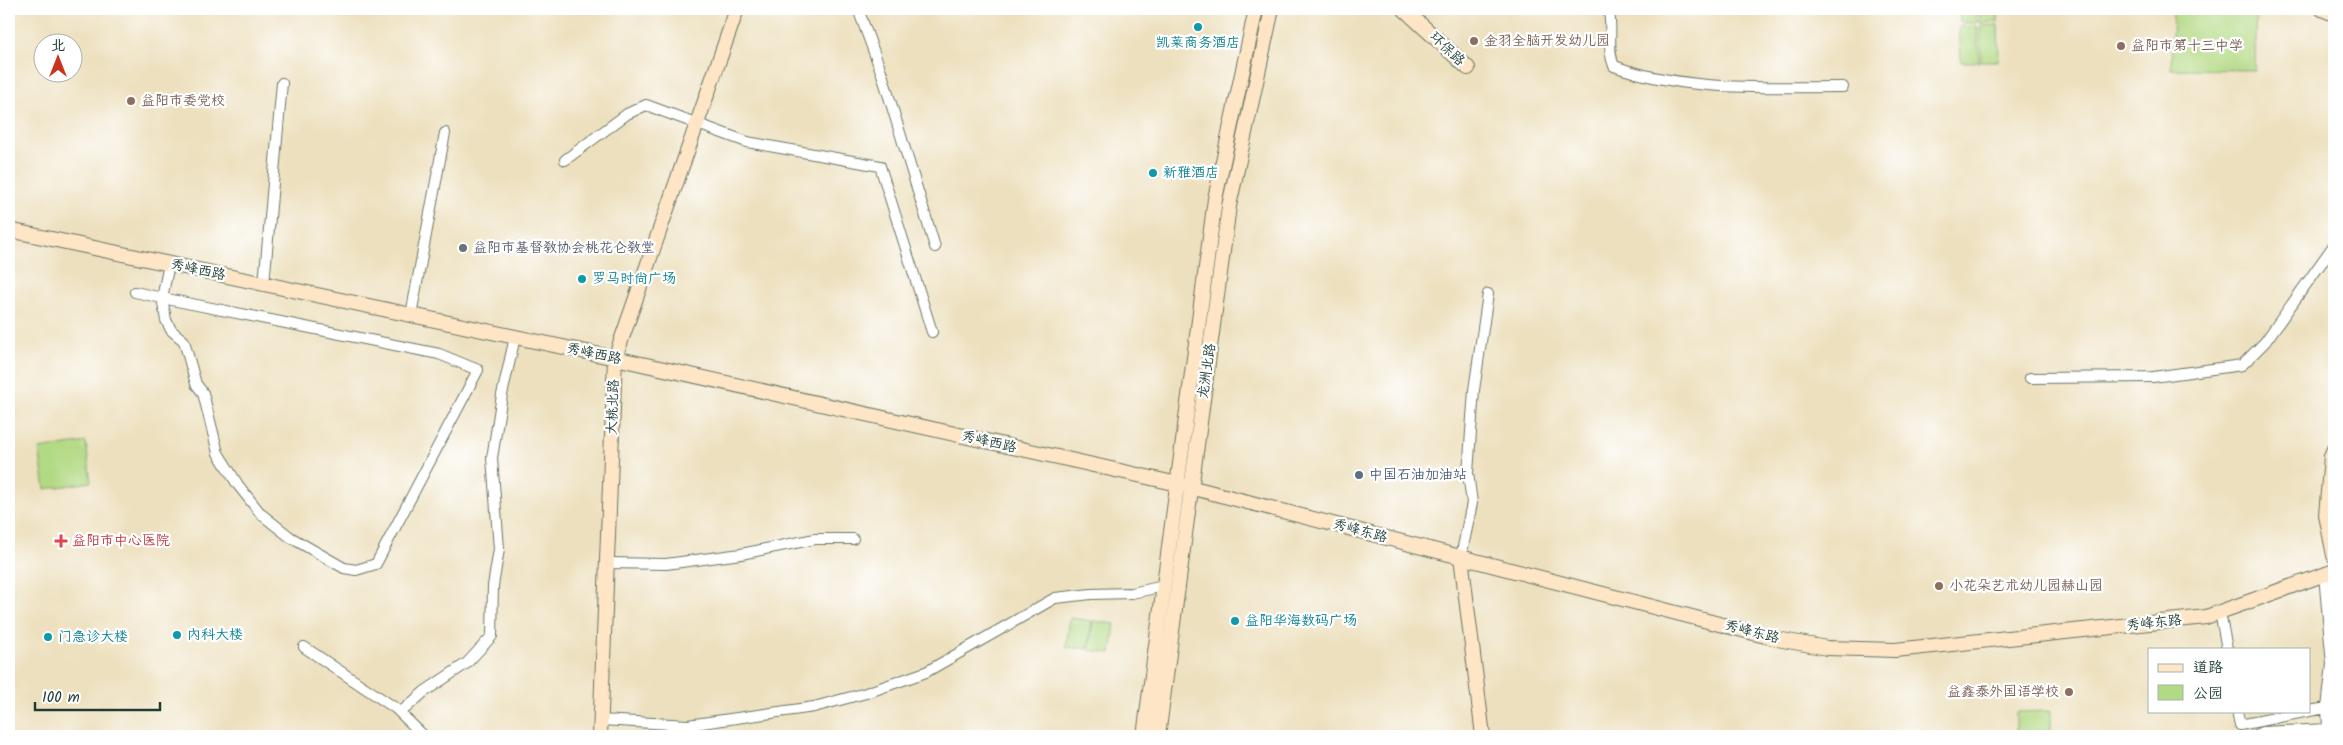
<svg xmlns="http://www.w3.org/2000/svg" width="2343" height="745" font-family="Kalam,'LXGW WenKai TC',sans-serif">
	<rect width="100%" height="100%" fill="#fff"/>
	<filter id="ink" filterUnits="userSpaceOnUse"><feTurbulence type="fractalNoise" baseFrequency=".02" numOctaves="2"/><feDisplacementMap in="SourceGraphic" scale="10" xChannelSelector="R" yChannelSelector="G"/><feConvolveMatrix kernelMatrix="1 2 1 2 8 2 1 2 1" color-interpolation-filters="sRGB"/></filter>
	<filter id="wash" filterUnits="userSpaceOnUse"><feTurbulence type="fractalNoise" baseFrequency=".0096" numOctaves="4" result="noise"/><feDisplacementMap in="SourceGraphic" scale="20" xChannelSelector="R" yChannelSelector="G"/><feGaussianBlur stdDeviation="1.12" result="paint"/><feColorMatrix in="noise" values="0 0 0 0 0 0 0 0 0 0 0 0 0 0 0 0 0 1.4 0 .05"/><feComposite in="paint" operator="in"/></filter>
	<g filter="url(#wash)">
		<rect width="100%" height="100%" fill="#ede0be"/>
		<path fill="#b2d983" stroke="#688b5c" d="M1959 9H1977V23H1960Z
			M1980 9H1998V22L1980 23Z
			M2173 9H2257L2255 70 2171 69Z
			M1998 25 1999 61H1981L1980 26Z
			M1977 26 1979 62H1961L1959 27Z
			M86 442 91 482 45 489 39 449Z
			M1070 618 1092 621 1088 649 1066 647Z
			M1093 621 1115 624 1111 653 1089 650Z
			M2051 711V736H2016V712Z"/>
	</g>
	<g filter="url(#ink)">
		<g fill="none" stroke-linecap="round" stroke-linejoin="round">
			<defs>
				<path id="street" d="M858 9 882 74 935 247
					M1608 9C1614 27 1606 48 1614 66 1687 92 1766 87 1843 87
					M565 160 627 114 646 105 747 142 880 166 932 332
					M264 284 282 83
					M135 292 162 298 439 354 478 370 376 564 356 570 344 568 290 537 261 514 238 485 218 453 203 393 196 384 184 341 171 330 166 320 162 298 169 264
					M411 315 445 133
					M2030 378 2153 377 2242 365 2265 342 2334 245
					M1461 557 1472 503 1468 473 1474 390 1488 294
					M607 563 666 564 741 554 815 539H853
					M2220 612 2227 649
					M304 647 395 708 424 736
					M2237 711 2240 725 2309 711
					M2309 711 2327 708 2332 664 2324 575
					M400 713 424 692 467 663 492 636 493 586 499 549 492 458 502 395 515 337
					M601 720 688 725 814 707 866 693 926 672 1055 598 1091 594 1132 593 1164 586
					M2254 736 2262 732 2328 729 2327 708"/>
				<path id="secondary" d="M1404 9 1468 68
					M2322 9 2334 14
					M9 230 615 358 1178 484 1777 639 1827 648 1895 650 2206 617 2334 571
					M2334 449 2331 456 2326 515 2334 556
					M1461 557 1483 736
					M600 736 615 358 737 9
					M1144 736 1215 199 1256 9
					M1158 736 1229 206 1272 9"/>
			</defs>
			<use href="#street" stroke="#677664" stroke-width="12"/>
			<use href="#secondary" stroke="#677664" stroke-width="16"/>
			<use href="#street" stroke="#fff" stroke-width="10"/>
			<use href="#secondary" stroke="#fde5c5" stroke-width="14"/>
		</g>
	</g>
	<g fill="#0f9aa8" stroke="#fff" stroke-width="2">
		<circle cx="1198" cy="27" r="5"/>
		<circle cx="1153" cy="173" r="5"/>
		<circle cx="582" cy="279" r="5"/>
		<circle cx="1235" cy="621" r="5"/>
		<circle cx="177" cy="635" r="5"/>
		<circle cx="48" cy="637" r="5"/>
	</g>
	<g fill="#8d6e63" stroke="#fff" stroke-width="2">
		<circle cx="1474" cy="41" r="5"/>
		<circle cx="2121" cy="46" r="5"/>
		<circle cx="131" cy="101" r="5"/>
		<circle cx="1939" cy="586" r="5"/>
		<circle cx="2069" cy="692" r="5"/>
	</g>
	<circle fill="#6b7280" stroke="#fff" stroke-width="2" cx="463" cy="248" r="5"/>
	<circle fill="#5c6f8a" stroke="#fff" stroke-width="2" cx="1359" cy="475" r="5"/>
	<path fill="#e0444e" stroke="#fff" stroke-width="2" d="M58.5 533.5h5v5h5v5h-5v5h-5v-5h-5v-5h5z"/>
	<g text-anchor="middle" dominant-baseline="central" stroke-width="4.5" stroke-linejoin="round" paint-order="stroke">
		<g font-size="14" fill="#785e54" stroke="#fff" text-anchor="start">
			<text x="1484" y="41">金羽全脑开发幼儿园</text>
			<text x="2131" y="46">益阳市第十三中学</text>
			<text x="141" y="101">益阳市委党校</text>
			<text x="1949" y="586">小花朵艺术幼儿园赫山园</text>
			<text x="2059" y="692" text-anchor="end">益鑫泰外国语学校</text>
		</g>
		<g font-size="14" fill="#0d838f" stroke="#fff" text-anchor="start">
			<text x="1198" y="43" text-anchor="middle">凯莱商务酒店</text>
			<text x="1163" y="173">新雅酒店</text>
			<text x="592" y="279">罗马时尚广场</text>
			<text x="1245" y="621">益阳华海数码广场</text>
			<text x="187" y="635">内科大楼</text>
			<text x="58" y="637">门急诊大楼</text>
		</g>
		<g font-size="14" fill="#1f3d34" stroke="#fff">
			<text transform="translate(1447 49) rotate(43)">环保路</text>
			<text transform="translate(198 270) rotate(12)">秀峰西路</text>
			<text transform="translate(594 354) rotate(12)">秀峰西路</text>
			<text transform="translate(1207 371) rotate(-82)">龙洲北路</text>
			<text transform="translate(613 407) rotate(-88)">大桃北路</text>
			<text transform="translate(989 442) rotate(13)">秀峰西路</text>
			<text transform="translate(1360 531) rotate(15)">秀峰东路</text>
			<text transform="translate(2154 623) rotate(-6)">秀峰东路</text>
			<text transform="translate(1752 632) rotate(14)">秀峰东路</text>
		</g>
		<g font-size="14" fill="#5b616d" stroke="#fff" text-anchor="start">
			<text x="473" y="248">益阳市基督教协会桃花仑教堂</text>
		</g>
		<g font-size="14" fill="#4e5e75" stroke="#fff" text-anchor="start">
			<text x="1369" y="475">中国石油加油站</text>
		</g>
		<g font-size="14" fill="#be3a42" stroke="#fff" text-anchor="start">
			<text x="72" y="541">益阳市中心医院</text>
		</g>
	</g>
	<rect width="2343" height="745" fill="none" stroke="#fff" stroke-width="30"/>
	<rect x="2148" y="648" width="162" height="65" fill="#ffffff" stroke="#a5b1ae"/>
	<rect x="2158" y="664" width="25" height="8" fill="#fde5c5" stroke="#a5b1ae"/>
	<text x="2193" y="672" font-size="15" fill="#1f3d34">道路</text>
	<rect x="2158" y="685" width="25" height="15" fill="#b2d983" stroke="#a5b1ae"/>
	<text x="2193" y="698" font-size="15" fill="#1f3d34">公园</text>
	<g transform="translate(58 58)"><circle r="24" fill="#ffffff" stroke="#a5b1ae"/>
	<path d="M0-4L9 19L0 12L-9 19Z" fill="#c8321e"/>
	<text y="-8" font-size="14" font-weight="bold" text-anchor="middle" fill="#1f3d34">北</text>
	</g>
	<path d="M35 702v8h125v-8" fill="none" stroke="#1f3d34" stroke-width="2.5"/>
	<text x="42" y="702" font-size="15" fill="#1f3d34" stroke="#ffffff" stroke-width="4" paint-order="stroke">100 m</text>
</svg>
